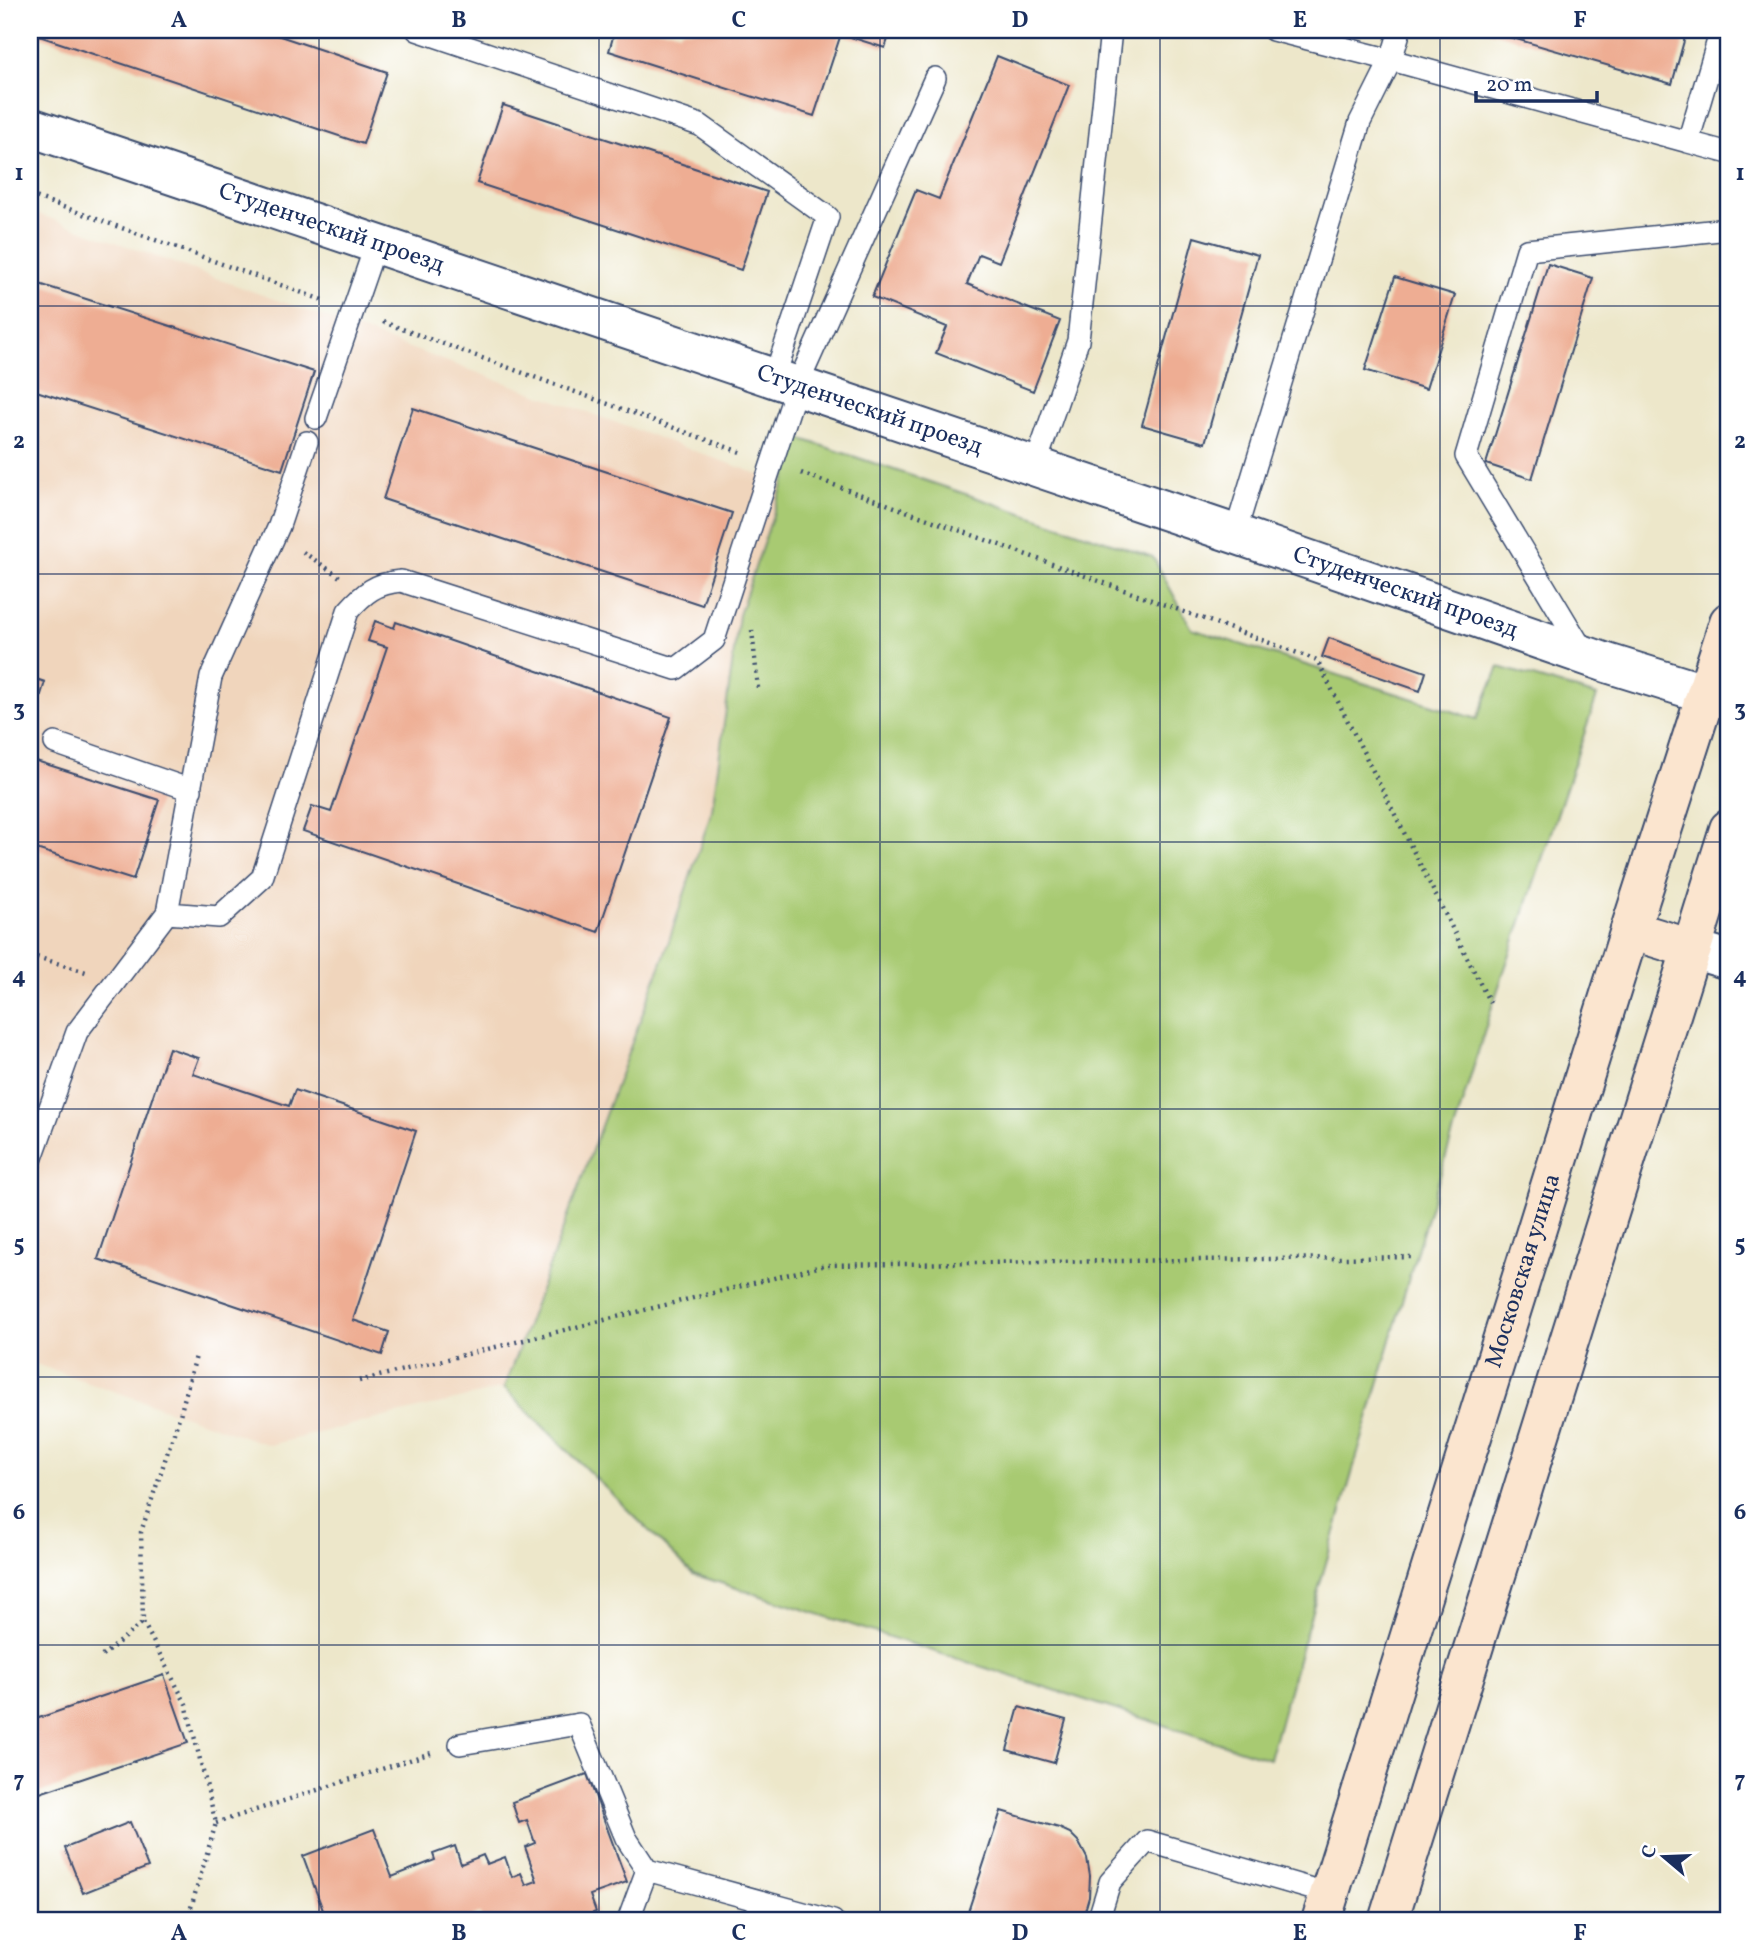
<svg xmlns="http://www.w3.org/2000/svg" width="1759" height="1951" font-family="Vollkorn,serif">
	<rect width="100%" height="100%" fill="#fff"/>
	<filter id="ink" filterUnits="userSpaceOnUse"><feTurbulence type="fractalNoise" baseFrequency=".0143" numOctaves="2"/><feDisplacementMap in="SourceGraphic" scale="14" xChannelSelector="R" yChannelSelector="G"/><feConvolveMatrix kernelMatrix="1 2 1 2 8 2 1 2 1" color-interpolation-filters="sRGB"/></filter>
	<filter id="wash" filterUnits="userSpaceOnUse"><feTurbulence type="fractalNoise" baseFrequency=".00686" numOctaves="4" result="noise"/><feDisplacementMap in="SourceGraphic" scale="28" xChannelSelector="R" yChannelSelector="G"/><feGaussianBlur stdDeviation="1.57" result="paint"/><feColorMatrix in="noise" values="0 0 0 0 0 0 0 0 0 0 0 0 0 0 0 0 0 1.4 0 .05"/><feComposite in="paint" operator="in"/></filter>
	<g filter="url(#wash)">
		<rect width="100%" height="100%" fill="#ede7ca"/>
		<path fill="#f0d5bc" d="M30 211 783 483 739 615 712 810 664 956 504 1388 269 1445 30 1362Z"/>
		<path fill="#a8ca72" stroke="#627c68" stroke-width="2" d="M799 438 1153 557 1192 629 1477 719 1499 667 1597 696 1492 1007 1415 1257 1269 1759 693 1574 504 1388 664 956 712 810 739 615Z"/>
		<g id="blocks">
			<path fill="#eead93" d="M30 30H262L387 72 363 144 30 33Z
				M615 30H670L680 33 681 30H891L885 48 841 34 814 116 609 51Z
				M1485 30H1687L1672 84Z
				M997 56 1069 85 999 262 979 254 967 284 1060 321 1033 391 936 353 947 327 872 297 916 190 939 199Z
				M503 105 767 192 741 270 477 183Z
				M1194 237 1258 255 1205 443 1142 425Z
				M1548 264 1593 278 1532 479 1486 464Z
				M1395 277 1455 295 1426 389 1365 370Z
				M30 281 314 372 282 470 30 389Z
				M413 408 732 513 702 605 383 499Z
				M375 621 394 628 396 622 671 717 598 932 303 831 312 806 331 812 387 647 368 641Z
				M1329 638 1426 672 1420 691 1322 657Z
				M30 677 45 682 30 730Z
				M30 759 159 800 133 880 30 847Z
				M169 1048 199 1058 193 1074 289 1106 295 1090 416 1131 353 1320 389 1332 382 1355 98 1259Z
				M164 1675 188 1743 37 1794 30 1772V1721Z
				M1019 1707 1066 1720 1054 1763 1007 1750Z
				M587 1774 627 1882 590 1895 596 1912 571 1921H482L480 1914 461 1921H327L303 1856 374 1829 392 1877 435 1860 433 1854 455 1846 461 1864 483 1855 487 1864 505 1857 512 1877 521 1873 526 1885 537 1881 525 1847 535 1843 527 1820 519 1823 512 1802Z
				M1001 1811 1059 1828 1070 1833 1078 1841 1087 1858 1090 1876 1089 1897 1082 1921H965Z
				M130 1822 148 1867 83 1893 65 1848Z"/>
		</g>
	</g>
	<g filter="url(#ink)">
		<use href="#blocks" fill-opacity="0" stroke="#3a4b6e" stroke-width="2"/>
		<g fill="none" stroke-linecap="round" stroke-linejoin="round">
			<defs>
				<path id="lane" d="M417 30 700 125 828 217 774 378
					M1273 30 1391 60 1400 30
					M1688 142 1729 153
					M316 418 376 244
					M1035 466 1078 341 1111 30
					M1235 534 1360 122 1391 60 1688 142 1721 30
					M1585 654 1466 456 1527 250 1729 229
					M55 743 191 790
					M167 913 219 917 262 878 348 611C364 593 376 583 401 581L676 669 714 640 797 386 935 78
					M30 1163 77 1032 167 913 211 677 279 526 307 442
					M460 1744 579 1724 626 1838 647 1870 628 1921
					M647 1870 833 1921
					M1098 1921 1110 1882 1147 1841 1329 1894"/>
				<g id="street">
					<path id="s1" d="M30 127 1235 534 1607 663 1707 694"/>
					<path d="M1692 949 1729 960"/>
				</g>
				<g id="secondary">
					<path d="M1630 930 1692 949"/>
					<path id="s2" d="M1321 1921 1630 930 1729 622"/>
					<path d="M1388 1921 1729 829"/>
				</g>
			</defs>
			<use href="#lane" stroke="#3a4b6e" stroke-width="24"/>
			<use href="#street" stroke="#3a4b6e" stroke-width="42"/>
			<use href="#secondary" stroke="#3a4b6e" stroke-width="42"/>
			<path stroke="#3a4b6e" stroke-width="4.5" stroke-dasharray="2 5" stroke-linecap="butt" d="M30 195 325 301
				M383 322 743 453
				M801 473 1317 660 1492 1007
				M303 552 340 577
				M752 630 758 688
				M30 955 86 972
				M1726 1035 1729 1036
				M359 1381 826 1265 1415 1257
				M102 1656 143 1622
				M216 1823 431 1753
				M187 1921 216 1823 186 1704 143 1622 141 1532 180 1415 196 1356"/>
			<use href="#lane" stroke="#fff" stroke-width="21"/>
			<use href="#street" stroke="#fff" stroke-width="38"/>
			<use href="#secondary" stroke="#fbe5cf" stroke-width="38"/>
		</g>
	</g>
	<path fill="none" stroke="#1b2f5e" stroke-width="2" stroke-opacity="0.55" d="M319 30V1921M599 30V1921M880 30V1921M1160 30V1921M1440 30V1921M30 306H1729M30 574H1729M30 842H1729M30 1109H1729M30 1377H1729M30 1645H1729"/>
	<g text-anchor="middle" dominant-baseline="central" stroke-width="5" stroke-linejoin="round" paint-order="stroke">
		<g font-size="24" fill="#1b2f5e" stroke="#fff">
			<text stroke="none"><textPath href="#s1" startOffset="318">Студенческий проезд</textPath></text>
			<text stroke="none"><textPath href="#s1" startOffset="886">Студенческий проезд</textPath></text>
			<text stroke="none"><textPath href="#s1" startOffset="1452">Студенческий проезд</textPath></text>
			<text stroke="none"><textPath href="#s2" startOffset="681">Московская улица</textPath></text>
		</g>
	</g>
	<rect width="1759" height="1951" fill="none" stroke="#fff" stroke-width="77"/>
	<g transform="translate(1664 1857) rotate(289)" stroke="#ffffff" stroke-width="5" paint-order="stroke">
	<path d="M0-5L12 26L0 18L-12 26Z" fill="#1b2f5e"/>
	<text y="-10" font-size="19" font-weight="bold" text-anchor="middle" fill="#1b2f5e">С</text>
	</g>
	<path d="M1476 91v10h121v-10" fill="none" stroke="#1b2f5e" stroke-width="3.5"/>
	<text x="1486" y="91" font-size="21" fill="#1b2f5e" stroke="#ffffff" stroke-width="5" paint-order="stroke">20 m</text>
	<rect x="38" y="38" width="1682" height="1874" fill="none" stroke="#1b2f5e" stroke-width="2.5"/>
	<g font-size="23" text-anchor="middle" font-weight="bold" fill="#1b2f5e">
		<text x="179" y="27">A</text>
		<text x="459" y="27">B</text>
		<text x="739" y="27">C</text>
		<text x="1020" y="27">D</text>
		<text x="1300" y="27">E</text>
		<text x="1580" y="27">F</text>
		<text x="19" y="180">1</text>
		<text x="1740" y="180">1</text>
		<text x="19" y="448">2</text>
		<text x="1740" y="448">2</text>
		<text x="19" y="716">3</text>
		<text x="1740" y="716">3</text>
		<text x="19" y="983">4</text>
		<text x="1740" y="983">4</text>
		<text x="19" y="1251">5</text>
		<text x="1740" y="1251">5</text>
		<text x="19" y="1519">6</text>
		<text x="1740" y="1519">6</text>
		<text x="19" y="1787">7</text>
		<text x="1740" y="1787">7</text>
		<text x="179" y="1940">A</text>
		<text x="459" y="1940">B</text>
		<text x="739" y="1940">C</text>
		<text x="1020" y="1940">D</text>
		<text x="1300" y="1940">E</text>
		<text x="1580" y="1940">F</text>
	</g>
</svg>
